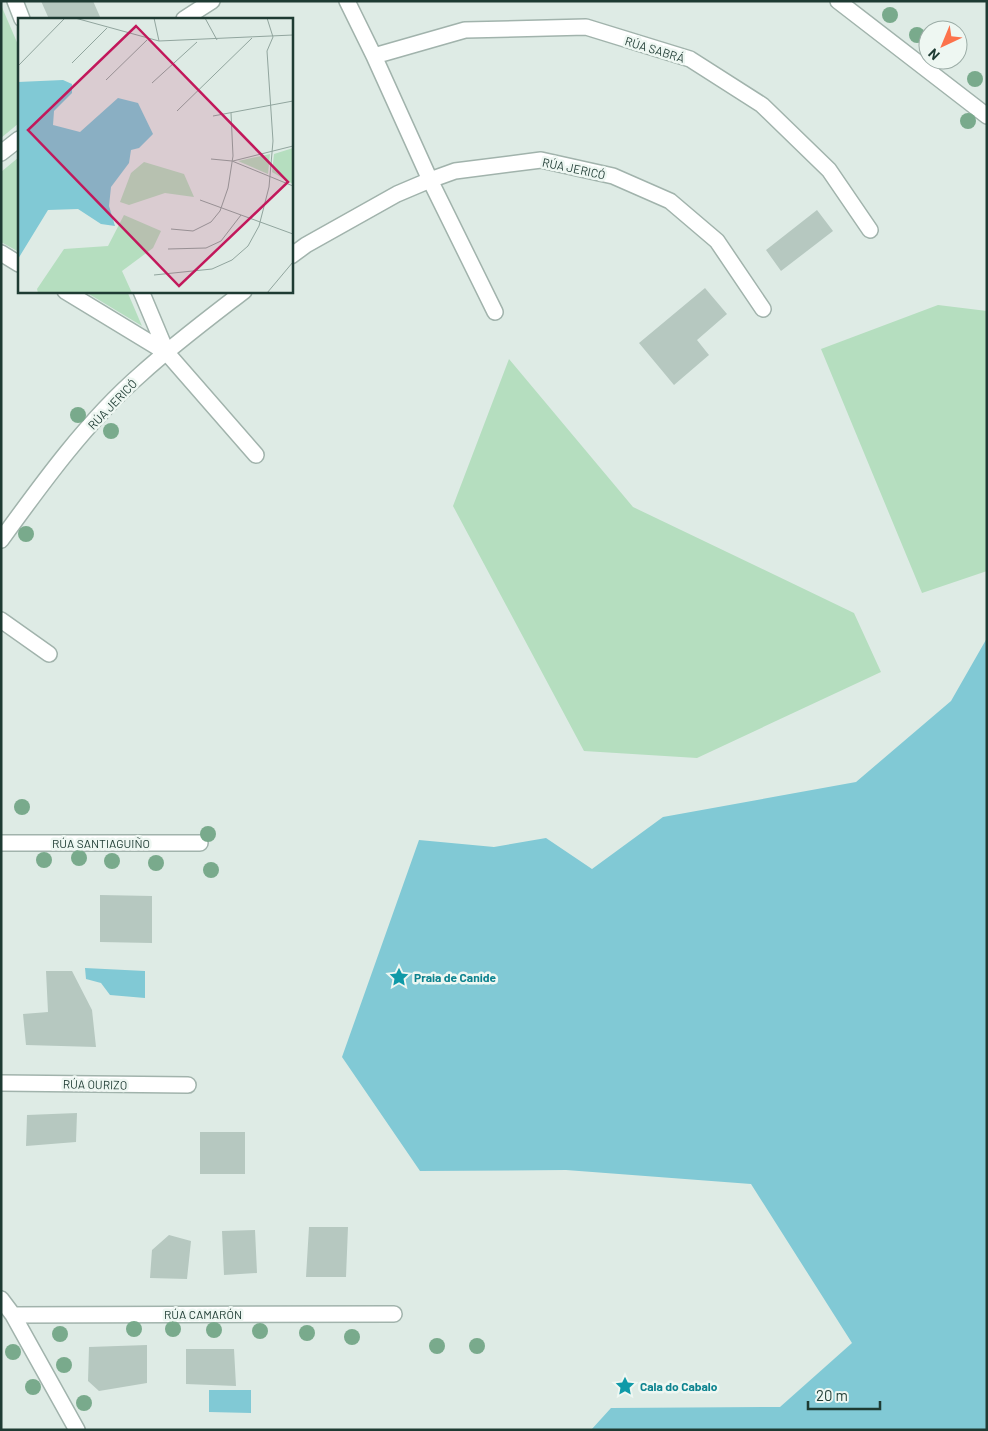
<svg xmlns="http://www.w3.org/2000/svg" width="988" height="1431" font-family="Barlow,sans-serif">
	<rect width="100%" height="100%" fill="#deebe5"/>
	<path fill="#b5debf" d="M1 5 19 47V123L1 138Z
		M19 157V252L1 242V172Z
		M84 291H127L142 326Z
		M938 305 987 311V571L922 593 821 349Z
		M509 359 633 507 854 613 881 672 697 758 584 751 453 506Z"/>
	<path fill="#81c9d5" d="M987 638V1430H591L611 1408 780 1407 852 1343 751 1184 566 1170 420 1171 342 1057 419 840 494 847 546 838 592 869 663 817 856 782 951 701Z
		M85 968 145 971V998L110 995 101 983 86 979Z
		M209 1390H251V1413L209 1412Z"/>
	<path fill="#b6c8c0" d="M41 1H93L101 19H55L54 17 49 19Z
		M817 210 833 231 781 271 766 250Z
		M705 288 727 314 697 340 709 355 674 385 639 343Z
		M100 895 152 896V943L100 942Z
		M46 971H72L92 1010 96 1047 26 1045 23 1014 48 1012Z
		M77 1113 76 1142 26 1146 27 1115Z
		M200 1132H245V1174H200Z
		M309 1227H348L346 1277H306Z
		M255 1230 257 1273 224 1275 222 1231Z
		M169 1235 191 1241 187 1279 150 1278 152 1250Z
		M147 1345V1383L99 1391 88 1381 89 1347Z
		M186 1349H234L236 1386 186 1384Z"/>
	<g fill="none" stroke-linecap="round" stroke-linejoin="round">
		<defs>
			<path id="minor" d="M15 1 22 19
				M347 1 374 56 430 180 495 312
				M838 1 987 116
				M184 19 212 1
				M374 56 465 30 586 27 690 59 762 105 829 170 870 230
				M1 153 19 139
				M1 253 19 264
				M291 256 306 245 397 194 430 180 455 171 541 160 613 176 670 201 717 241 763 309
				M65 291 167 353
				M141 291 167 353 256 455
				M1 540C43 482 87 421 141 374 173 345 209 318 244 291
				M1 620 49 654
				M1 843H200
				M1 1083 188 1085
				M1 1299 13 1315 77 1430
				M13 1315 394 1314"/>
		</defs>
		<use href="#minor" stroke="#a1b3ac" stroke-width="18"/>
		<use href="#minor" stroke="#fff" stroke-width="15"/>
	</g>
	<g fill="#79aa8c">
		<circle cx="890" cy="15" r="8"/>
		<circle cx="917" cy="35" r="8"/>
		<circle cx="975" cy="79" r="8"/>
		<circle cx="968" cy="121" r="8"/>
		<circle cx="78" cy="415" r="8"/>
		<circle cx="111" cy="431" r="8"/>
		<circle cx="26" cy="534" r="8"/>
		<circle cx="22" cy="807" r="8"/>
		<circle cx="208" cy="834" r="8"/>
		<circle cx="79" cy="858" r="8"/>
		<circle cx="44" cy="860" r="8"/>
		<circle cx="112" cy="861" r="8"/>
		<circle cx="156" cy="863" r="8"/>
		<circle cx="211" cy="870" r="8"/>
		<circle cx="134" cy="1329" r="8"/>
		<circle cx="173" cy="1329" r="8"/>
		<circle cx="214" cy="1330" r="8"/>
		<circle cx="260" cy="1331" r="8"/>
		<circle cx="307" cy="1333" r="8"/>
		<circle cx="60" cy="1334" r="8"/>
		<circle cx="352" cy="1337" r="8"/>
		<circle cx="437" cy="1346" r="8"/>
		<circle cx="477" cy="1346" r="8"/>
		<circle cx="13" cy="1352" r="8"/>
		<circle cx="64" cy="1365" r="8"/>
		<circle cx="33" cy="1387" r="8"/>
		<circle cx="84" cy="1403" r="8"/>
	</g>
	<defs>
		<symbol id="sight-bare" viewBox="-9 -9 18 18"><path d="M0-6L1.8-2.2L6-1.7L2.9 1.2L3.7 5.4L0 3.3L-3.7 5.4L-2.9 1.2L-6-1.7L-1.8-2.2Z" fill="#0f9aa8" stroke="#eef7f2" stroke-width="2.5" paint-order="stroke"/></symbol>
	</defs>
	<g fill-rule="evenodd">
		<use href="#sight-bare" x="385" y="963" width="28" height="28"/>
		<use href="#sight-bare" x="611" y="1372" width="28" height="28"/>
	</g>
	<g text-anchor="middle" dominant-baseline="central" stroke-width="5" stroke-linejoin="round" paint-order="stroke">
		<g font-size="12" fill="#1e3b33" stroke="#eef7f2">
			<text transform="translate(655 49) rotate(17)">RÚA SABRÁ</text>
			<text transform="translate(574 168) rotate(12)">RÚA JERICÓ</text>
			<text transform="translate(112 404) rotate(-46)">RÚA JERICÓ</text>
			<text x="101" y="843">RÚA SANTIAGUIÑO</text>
			<text transform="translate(95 1084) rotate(1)">RÚA OURIZO</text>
			<text x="203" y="1314">RÚA CAMARÓN</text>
		</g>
		<g font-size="12" font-weight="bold" fill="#0d838f" stroke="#eef7f2" text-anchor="start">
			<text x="414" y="977">Praia de Canide</text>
			<text x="640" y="1386">Cala do Cabalo</text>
		</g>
	</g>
	<g transform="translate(18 18)">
		<rect width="275" height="275" fill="#deebe5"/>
		<path d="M275 130V166L254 154 256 136ZM252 136 250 156 220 143ZM126 144 166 156 176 179 147 175 111 187 102 184 113 155ZM106 197 143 213 135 230 104 253 114 275H20L19 271 46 231 90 228Z" fill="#b5debf"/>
		<path d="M45 62 54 66V75L36 93 35 107 62 114 100 80 120 85 135 116 121 130 113 132 111 145 93 169 91 188 97 208 83 206 60 191 30 192 0 241V64Z" fill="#81c9d5"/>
		<path fill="none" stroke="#91a59e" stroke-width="1" d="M57 0 141 23 275 17M136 0 141 23M187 0 199 22M54 45 89 10M0 48 47 0M88 62 129 22M134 65 179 24M159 93 234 20M195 98 275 83M193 141 214 143 275 168M215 143 275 128M182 182 275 216M153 211 175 213 193 204 202 193 210 170 215 138 213 95M150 231 188 230 203 223 223 197M136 257 194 251 214 242 230 228 241 208 251 169 255 123 249 33 255 19 249 0M249 275 275 244"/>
		<path fill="#c2185b" fill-opacity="0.15" stroke="#c2185b" stroke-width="2.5" d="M118 8 270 164 161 268 10 112Z"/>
		<rect width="275" height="275" fill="none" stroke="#1e3b33" stroke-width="2.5"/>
	</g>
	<rect width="988" height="1431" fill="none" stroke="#1e3b33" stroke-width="5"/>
	<g transform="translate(943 45) rotate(224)"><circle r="24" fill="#eef7f2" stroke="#9baca6"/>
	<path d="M0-4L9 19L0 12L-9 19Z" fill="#fc724b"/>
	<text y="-8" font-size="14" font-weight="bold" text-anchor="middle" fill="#1e3b33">N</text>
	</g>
	<path d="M808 1401v8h72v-8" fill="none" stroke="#1e3b33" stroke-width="2.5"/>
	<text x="816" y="1401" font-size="15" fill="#1e3b33" stroke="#eef7f2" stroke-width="4" paint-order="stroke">20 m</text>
</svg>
